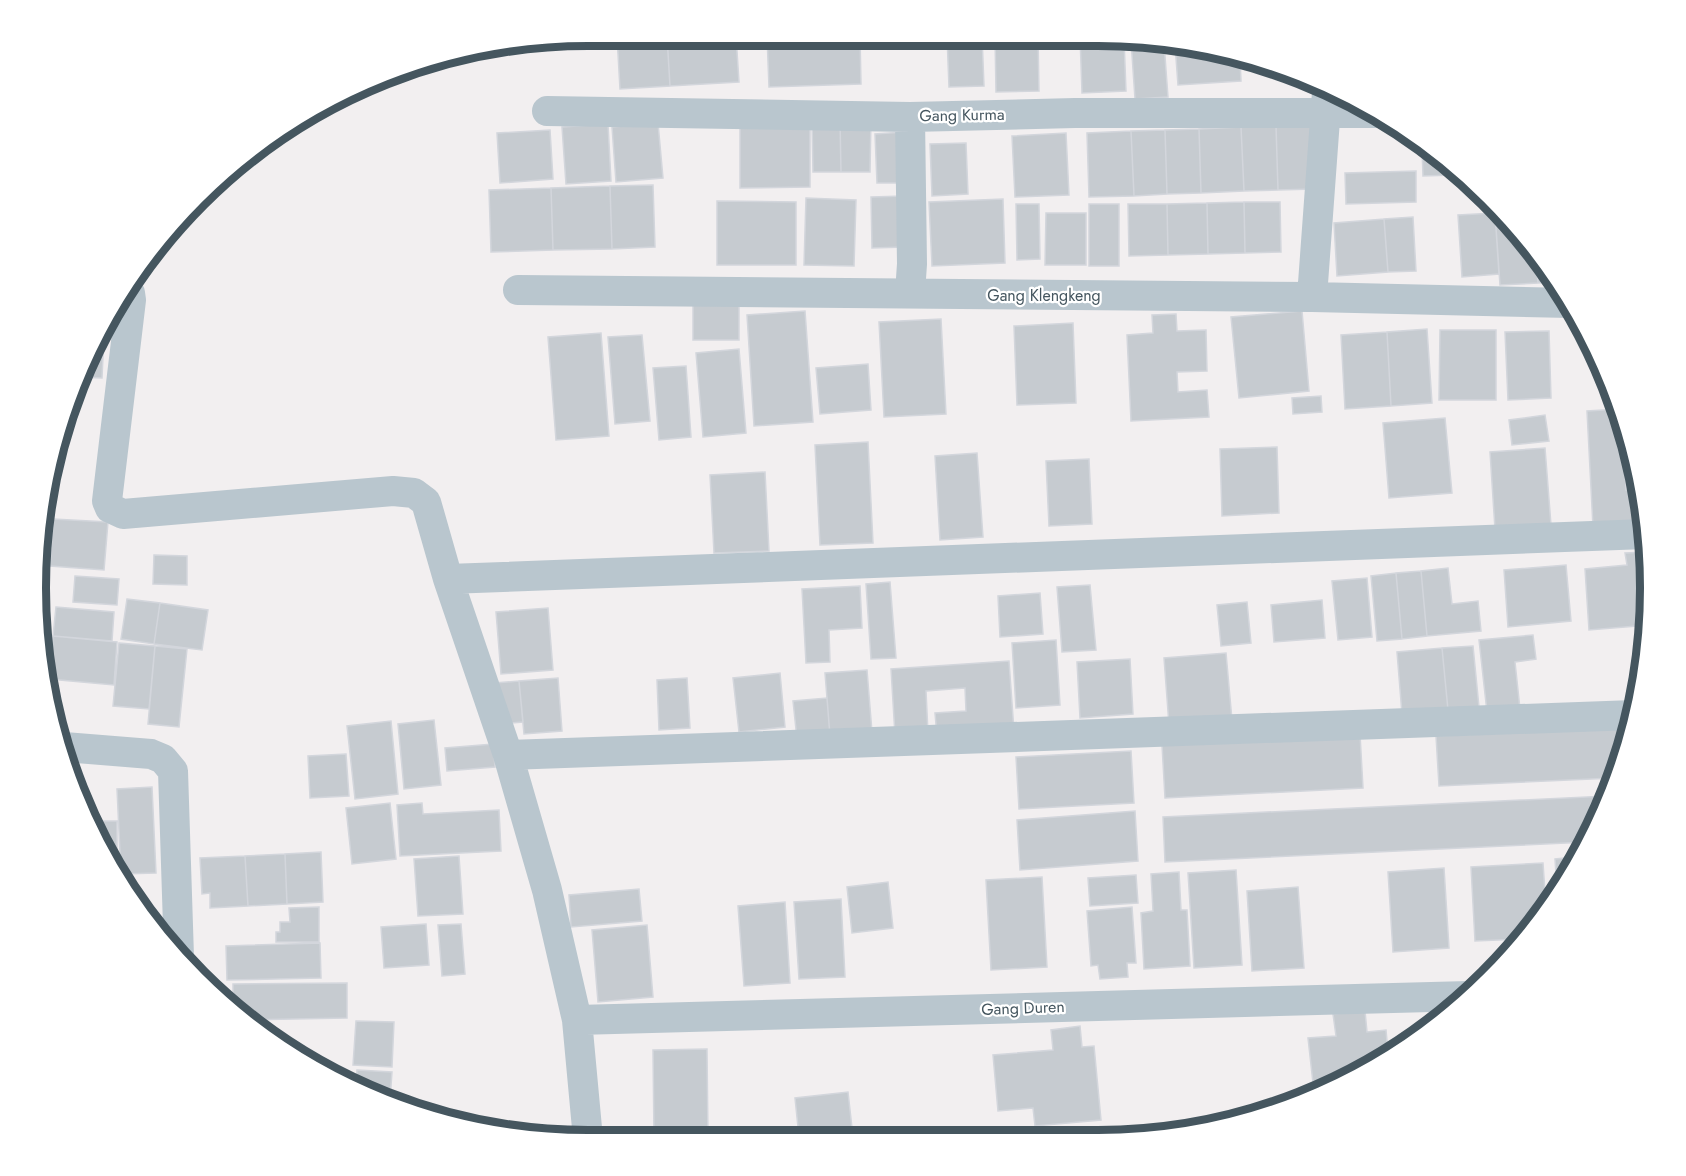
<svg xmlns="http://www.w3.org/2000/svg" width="1686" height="1176" font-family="Jost,sans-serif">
	<rect width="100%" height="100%" fill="#f2eff0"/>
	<path fill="#c6cbd0" stroke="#d3d6dc" stroke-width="1.5" d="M617 36H667L670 86 620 89Z
		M667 36H736L739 82 670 86Z
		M767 36H860L861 84 769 87Z
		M947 36H982L984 86 949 87Z
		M995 36H1038L1039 91 996 92Z
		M1080 36 1124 39 1126 91 1082 93Z
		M1131 40 1164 43 1168 97 1135 99Z
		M1175 44 1206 47 1240 59 1241 81 1178 85Z
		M871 119 870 172H841L840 120Z
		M812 120H840L841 172H813Z
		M740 121H810V187L740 188Z
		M658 123 663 178 616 182 612 127Z
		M608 124 611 181 566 184 562 127Z
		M1312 124 1314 189 1278 190 1276 126Z
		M1276 126 1278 190 1244 191 1241 127Z
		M1241 127 1244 191 1201 193 1199 129Z
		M1199 129 1201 193 1167 194 1165 130Z
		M550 130 553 179 500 183 497 133Z
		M1165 130 1167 194 1134 196 1131 131Z
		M1131 131 1134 196 1089 197 1087 133Z
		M903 132 904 183H877L875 134Z
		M1066 133 1069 195 1015 197 1012 136Z
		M966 143 968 194 932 196 930 144Z
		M1422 149 1453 175 1423 176Z
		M1416 171V202L1346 204 1345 173Z
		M653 185 655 247 612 249 610 186Z
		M610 186 612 249 553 250 551 188Z
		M551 188 553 250 491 252 489 190Z
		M904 196 905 247 872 248 871 197Z
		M806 198 856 200 854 266 804 265Z
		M1003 199 1005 263 932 266 929 202Z
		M717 201 796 202V265H717Z
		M1244 202H1280L1281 252 1245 253Z
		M1244 202 1245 253 1208 254 1207 203Z
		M1207 203 1208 254 1168 255 1167 204Z
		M1016 204H1039L1040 259 1017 260Z
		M1089 204H1119V266H1089Z
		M1128 204H1167L1168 255 1129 256Z
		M1046 213H1086V265H1045Z
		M1495 213 1499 274 1462 277 1458 215Z
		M1495 213H1500L1513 224 1536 257 1538 283 1500 285Z
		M1413 217 1416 271 1388 272 1384 219Z
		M1384 219 1388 272 1337 276 1334 223Z
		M1536 257 1554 282 1538 283Z
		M693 297H739V340H693Z
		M805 311 813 422 754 426 747 315Z
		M1302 311 1309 391 1239 398 1231 317Z
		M1176 314 1177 331 1206 330 1207 371 1177 372 1178 392 1207 390 1209 417 1131 421 1127 335 1153 333 1152 315Z
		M941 319 946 414 884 417 879 322Z
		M1073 323 1076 403 1017 405 1014 326Z
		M1427 329 1432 403 1391 406 1387 332Z
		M1440 330H1496V400H1439Z
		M1549 331 1551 398 1508 400 1505 332Z
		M1387 332 1391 406 1345 409 1341 335Z
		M601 333 609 436 556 440 548 337Z
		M104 335 102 378 78 377V376Z
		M642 335 650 421 615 424 608 337Z
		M739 349 746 433 703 437 696 353Z
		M868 364 871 410 820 414 816 368Z
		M686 366 691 437 659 440 653 368Z
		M1604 374 1615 399H1605Z
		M74 393 71 431H64Z
		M1321 396 1322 412 1293 414 1292 398Z
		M1620 409 1623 422 1626 490 1639 489 1646 525 1593 527 1587 411Z
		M1545 415 1549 441 1512 445 1509 420Z
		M1445 418 1452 493 1389 498 1383 423Z
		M868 442 873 543 820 545 815 445Z
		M1277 447 1279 513 1222 516 1220 449Z
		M1545 448 1551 525 1495 529 1490 452Z
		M977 453 983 537 940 540 935 456Z
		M1089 459 1092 524 1049 526 1046 461Z
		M55 464 51 508H43Z
		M765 472 769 551 714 553 710 475Z
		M41 518 50 519 48 548 42 547Z
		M53 519 108 522 104 570 50 566Z
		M42 550H47L45 598H43Z
		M1646 552 1649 625 1589 630 1585 569 1627 565 1625 553Z
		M154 555 187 556V585L153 584Z
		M1566 565 1571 621 1508 627 1504 570Z
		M1448 568 1452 604 1478 601 1481 631 1427 636 1421 571Z
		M1421 571 1427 636 1402 639 1396 573Z
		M1396 573 1402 639 1377 641 1371 576Z
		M75 576 119 579 117 605 73 602Z
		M1367 578 1372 637 1338 640 1332 581Z
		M890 582 896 658 871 659 866 584Z
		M1090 585 1096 650 1062 652 1057 587Z
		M860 586 862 628 829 630 830 662 806 663 802 589Z
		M1040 593 1043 634 1000 637 998 596Z
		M127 599 160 603 154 644 121 639Z
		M1322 600 1325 638 1274 642 1271 605Z
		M1247 602 1251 643 1221 646 1217 605Z
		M160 603 208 610 202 650 154 644Z
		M56 607 114 612 112 641 53 636Z
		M548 608 553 670 501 674 496 612Z
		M1533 635 1536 659 1515 662 1520 709 1487 712 1479 640Z
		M53 636 117 642 114 685 49 679Z
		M1056 640 1060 705 1016 708 1012 643Z
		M119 643 155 646 149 709 113 706Z
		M155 646 187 649 179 727 148 724Z
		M1473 646 1479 707 1448 710 1442 648Z
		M1442 648 1448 710 1402 714 1397 652Z
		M1226 653 1232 720 1169 725 1164 658Z
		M1130 659 1133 714 1080 718 1077 662Z
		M1009 661 1014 731 937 736 935 713 966 711 965 688 926 691 928 733 895 735 891 669Z
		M867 670 872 732 830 736 825 673Z
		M780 673 785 727 739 732 733 678Z
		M558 678 562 731 524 734 519 681Z
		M687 678 690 728 659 730 657 680Z
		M519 681 523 722 497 724 494 683Z
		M827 698 830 736 797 739 793 701Z
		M434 720 441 785 404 789 398 724Z
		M391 721 398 794 355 799 347 726Z
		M1632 727 1614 778 1439 786 1436 736Z
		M1360 734 1363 788 1165 798 1162 745Z
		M493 744 495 767 447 771 445 748Z
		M1131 751 1134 803 1019 809 1016 757Z
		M346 754 349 796 310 798 308 756Z
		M152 787 156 873 121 874 117 789Z
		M1607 796 1593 832 1587 842 1165 862 1163 817Z
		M390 803 396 859 352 864 346 808Z
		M422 803 423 814 499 810 501 851 400 856 397 805Z
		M1135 811 1138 861 1020 870 1017 820Z
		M89 821H117V869L93 832Z
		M321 852 323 902 287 904 285 854Z
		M285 854 287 904 248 906 245 856Z
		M245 856 248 906 210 908V893L202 894 200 858Z
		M459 856 463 914 418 916 414 859Z
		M1577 857 1557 890 1555 859Z
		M1543 863 1546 908 1536 924 1522 939 1475 941 1471 867Z
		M1444 868 1449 948 1393 952 1388 872Z
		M1236 870 1242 965 1194 968 1188 873Z
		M1179 872 1181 910H1187L1190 966 1144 969 1141 913 1153 911 1151 874Z
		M1136 875 1138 903 1090 906 1088 878Z
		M1042 877 1047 967 991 970 986 880Z
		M888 882 893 928 852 933 847 887Z
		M1298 887 1304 968 1252 971 1247 891Z
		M639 889 642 921 571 927 569 895Z
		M841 899 845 977 799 979 794 902Z
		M785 902 790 983 744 986 738 906Z
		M319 907V942H276V932H280V922H290L289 908Z
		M1132 907 1136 963H1127L1128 977 1100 979 1098 965 1091 966 1087 911Z
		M150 918H161V927H174L170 947Z
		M426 924 429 965 384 968 381 927Z
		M461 924 465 974 442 976 438 925Z
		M647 925 653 997 598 1002 592 930Z
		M320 943 321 978 227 980 226 946Z
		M347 983V1018L246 1020 233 1008V984Z
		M1365 1011 1367 1032 1386 1030 1388 1052 1342 1083 1314 1092 1308 1038 1336 1036 1333 1014Z
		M356 1021 394 1022 392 1067 353 1065Z
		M1080 1026 1082 1047 1094 1046 1101 1120 1035 1126 1033 1108 998 1111 993 1055 1053 1050 1051 1030Z
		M264 1033 281 1034V1044Z
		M707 1049 708 1138H654L653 1050Z
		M357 1070 392 1072 390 1100 350 1085 356 1084Z
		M848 1092 853 1137H799L795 1098Z
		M1130 1127V1135L1086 1136V1130Z"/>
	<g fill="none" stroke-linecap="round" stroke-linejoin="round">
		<path stroke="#b9c6ce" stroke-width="30" d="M547 111 910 117 1075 113H1377
			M910 117 912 264 910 293
			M518 290 1312 297 1570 303
			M130 293 131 300 107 501 110 508 123 514 393 491 414 493 426 502 448 579 508 755 547 890 577 1020 588 1139
			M1312 297 1327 92
			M448 579 1646 534
			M64 747 151 754 163 759 173 771 179 957
			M508 755 1634 715
			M577 1020 1469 996"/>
	</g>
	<g text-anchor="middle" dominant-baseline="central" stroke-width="4.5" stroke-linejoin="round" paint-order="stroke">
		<g font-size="16" fill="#45565f" stroke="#fff">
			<text transform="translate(962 115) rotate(-1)">Gang Kurma</text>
			<text x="1044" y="295">Gang Klengkeng</text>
			<text transform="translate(1023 1008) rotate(-2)">Gang Duren</text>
		</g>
	</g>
	<path d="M0 0H1686V1176H0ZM588 46H1098A542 542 0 0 1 1640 588V588A542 542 0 0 1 1098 1130H588A542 542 0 0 1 46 588V588A542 542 0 0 1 588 46Z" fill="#fff" fill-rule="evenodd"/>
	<path fill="none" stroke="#45565f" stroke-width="8" d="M588 46H1098A542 542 0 0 1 1640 588V588A542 542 0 0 1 1098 1130H588A542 542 0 0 1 46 588V588A542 542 0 0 1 588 46Z"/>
</svg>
